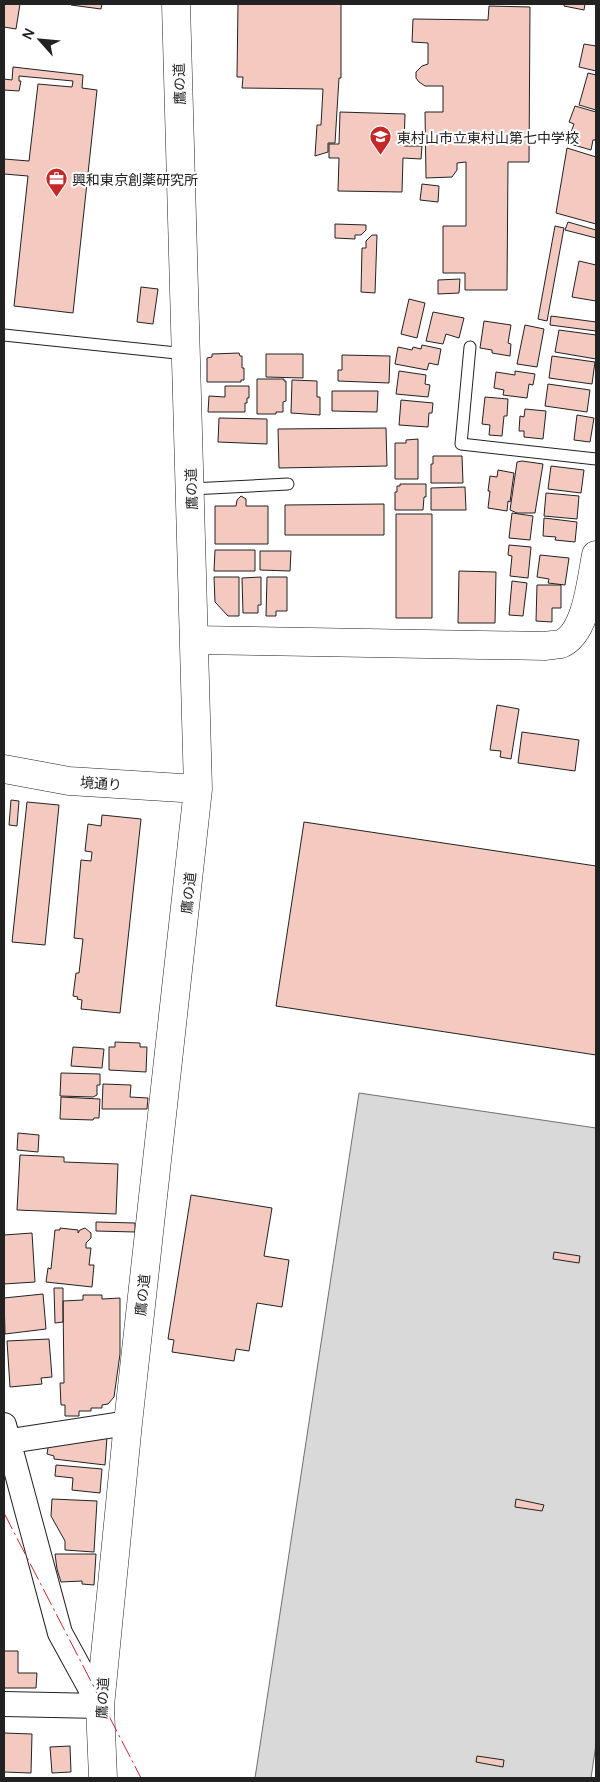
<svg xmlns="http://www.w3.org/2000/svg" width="600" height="1782" font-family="Manrope,'Noto Sans JP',sans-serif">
	<rect width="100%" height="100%" fill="#fff"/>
	<path fill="#d9d9d9" stroke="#6f6f6f" d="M359 1093 596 1128V1744L591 1778H255Z"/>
	<path fill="#f3c9c0" stroke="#222" d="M4 4H20L16 29 4 27Z
		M71 4H102L101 9 71 5Z
		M238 4H341V78H339L335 143H328V152L315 156 317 125H321L323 89 242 88 243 77H237Z
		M564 4H585L584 10 564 6Z
		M489 6 530 7 529 162H508L507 290H465V273H443V226H466V162L457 163V170L452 177 426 178 425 112H443V86H425L419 82 416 78V72L422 66 428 64V43L412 42 413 19 488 20Z
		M584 44 596 46V71L579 67Z
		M13 67 83 75 82 88 97 90 73 313 14 306 28 176 4 174V159L29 161 38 84 72 87 73 81 19 76V81H21L19 91 4 90V79L12 80Z
		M588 73 596 75V110L579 105Z
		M575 106 596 112V137L595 140H593L591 150 567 143 574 124 569 122Z
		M340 112 405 114 404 146H422L421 159 403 158 402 192 338 191 339 158H329V144H339Z
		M567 148 596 157V224L556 213Z
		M422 184 439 186 438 202 420 200Z
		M568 222 596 230V238L565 230Z
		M335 224 366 225V230L361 235H355V239L335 238Z
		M555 226 564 228 547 321 538 319Z
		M372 235H377L375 293 361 292 362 248H366V241Z
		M579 261 596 265V301L572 297Z
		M460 279 459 293 438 294V280Z
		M141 287 158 289 153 324 137 322Z
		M409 299 425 303 417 338 401 334Z
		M433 312 464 318 459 338 446 334 443 344 426 341Z
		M551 316 596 322V331L550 325Z
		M484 321 511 325 508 343 511 344 510 356 492 353V350L480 348Z
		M525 325 544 329 537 367 517 364Z
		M559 330 596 335V359L555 352Z
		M422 345 441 349 438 365 429 363 427 370 395 364 398 347 412 350 413 347 421 349Z
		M239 353 240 356H242V368H244V380H241V382H207V358L212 357V354Z
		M266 354H303V378L266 377Z
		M342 355 390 356 389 383 338 381V370H342Z
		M552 356 595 362 592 384 549 378Z
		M399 371 426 375 425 384 430 385 428 397 396 394Z
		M515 371 535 374 533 385 529 384 527 398 503 395 504 390 494 388 496 372 515 375Z
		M257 379H284V381H286V401L283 402V412H276V414H257Z
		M292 380 317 381V397H320V415L291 413Z
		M548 384 590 390 587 412 545 406Z
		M225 386H249V398H247V403H245V412H208L209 396 225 397Z
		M332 391H378L377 412 332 411Z
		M485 397 508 399 507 416H504L502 436 489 435 490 425 482 424Z
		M401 400 433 403 432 413H429L428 427 399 425Z
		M525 409 546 411 543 439 524 437V431H519L520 416 524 417Z
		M577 415 594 418 590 442 574 440Z
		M219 418 267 419V444L218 442Z
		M386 428 387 466 279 468 278 429Z
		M418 439V479H395V443H406V440Z
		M433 456H462L463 483H431V464H433Z
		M522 461 543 464 535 513H517L510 510 517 462Z
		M551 466 584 470 581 493 548 489Z
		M498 470 514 473 510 502 508 501 507 511 488 508 490 491H488L490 476 497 477Z
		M400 484H426V497H424L423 510H395V492H397V486H400Z
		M465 487 466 510H431V488Z
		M546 493 579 496 577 519 544 516Z
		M241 496 246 499V506H268V544H215V506H236L237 500Z
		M384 504V535H285V505Z
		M512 513 533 516 530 540 509 538Z
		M396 514H432V618H396Z
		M544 518 577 522 575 542 555 540 556 537 543 536Z
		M509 545 531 547 528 578 510 576 512 556 508 555Z
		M215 550H255V571H214Z
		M260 551H291L290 571 260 570Z
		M540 555 569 558 565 585 548 583 549 579 537 577Z
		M459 571 496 572 495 623H458Z
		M214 577H239V616H228L215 602Z
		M261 577V605H258V613H243L242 578Z
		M267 577H287V611H276V616H266Z
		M512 581 527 583 523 616 509 615Z
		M537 585H561V608H552V622L536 621Z
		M497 705 519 709 511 759 500 757 501 751 490 750Z
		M522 732 579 740 575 771 518 763Z
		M11 800 19 801 17 826 9 825Z
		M27 802 59 805 45 945 12 942Z
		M102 815 141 819 120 1013 81 1009 82 1000 77 999 78 997 73 996 76 973H79L83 939 74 938 81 860 91 861 92 852 85 851 88 824 101 826Z
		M304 822 596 866V1055L276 1006Z
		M115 1042 140 1043V1047H147L146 1072 109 1070V1047H115Z
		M73 1047 104 1049 102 1068 71 1066Z
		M61 1073 100 1074V1085H97V1095L93 1097 60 1096Z
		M103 1084 131 1085 130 1097 148 1098 147 1109H102Z
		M61 1097 100 1099 99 1118H94L93 1120 60 1119Z
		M18 1133 39 1135 38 1152 17 1150Z
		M20 1155 64 1157V1162L118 1164 116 1214 17 1210Z
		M191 1195 272 1208 264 1256 289 1260 282 1307 257 1303 249 1351 236 1349 234 1361 172 1352 174 1340 168 1339Z
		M96 1222 135 1223V1232L96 1231Z
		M60 1228 78 1230V1233L80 1230 85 1228 91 1233V1238L86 1243V1248H91L89 1265H94L92 1287 46 1282 48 1268 51 1269 55 1230H60Z
		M32 1233 35 1282 4 1284V1235Z
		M554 1252 580 1256 579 1263 553 1259Z
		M54 1288H63V1322L55 1323Z
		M43 1294 46 1329 5 1334 4 1298Z
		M83 1295H102V1299L120 1298V1354L114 1397 108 1404 102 1405V1408H91V1411H79V1416H65V1405H61L60 1383H64L63 1301 83 1300Z
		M49 1339 52 1377 41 1378 42 1384 10 1387 7 1341Z
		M107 1437 105 1465 54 1459V1456L47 1454 49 1442Z
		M56 1465 102 1469 100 1493 72 1490 73 1478 55 1476Z
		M52 1499 97 1501 94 1552 65 1550V1541L51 1516Z
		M516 1499 544 1505 542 1511 515 1507Z
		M55 1554H96L94 1585 82 1584V1581L61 1582 57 1569Z
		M4 1651H18V1673H37L36 1688H4Z
		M4 1733 32 1734 31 1773 4 1772Z
		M70 1746 71 1772 52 1773 50 1747Z
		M477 1756 504 1760 503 1767 476 1762Z"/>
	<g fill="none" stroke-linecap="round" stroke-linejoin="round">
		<defs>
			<path id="service" d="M4 335 186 354
				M470 347 461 444 596 459
				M191 489 288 484"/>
			<path id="minor" d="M4 1425 60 1633 100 1706 4 1704
				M4 1442 128 1423"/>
			<path id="tertiary" d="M195 640 545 646C550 645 557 645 561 644 587 633 591 579 596 555
				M4 769 69 781 198 789
				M103 1778 100 1706 128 1423 198 789 176 4"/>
		</defs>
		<use href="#service" stroke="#222" stroke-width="13"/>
		<use href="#minor" stroke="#222" stroke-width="26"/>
		<use href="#tertiary" stroke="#222" stroke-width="29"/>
		<use href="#service" stroke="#fff" stroke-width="11"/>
		<use href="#minor" stroke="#fff" stroke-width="24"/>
		<use href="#tertiary" stroke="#fff" stroke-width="28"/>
		<path stroke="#c62828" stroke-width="1" stroke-dasharray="18 4 2.5 4" stroke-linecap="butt" d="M4 1513 141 1778"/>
	</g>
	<defs>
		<symbol id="school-pin" viewBox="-11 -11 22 30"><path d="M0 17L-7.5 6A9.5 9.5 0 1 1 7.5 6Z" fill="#c62828" stroke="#fff"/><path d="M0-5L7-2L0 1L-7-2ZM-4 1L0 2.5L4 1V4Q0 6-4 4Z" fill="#fff"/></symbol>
		<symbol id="office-pin" viewBox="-11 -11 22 30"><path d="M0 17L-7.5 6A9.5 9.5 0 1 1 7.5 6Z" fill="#c62828" stroke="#fff"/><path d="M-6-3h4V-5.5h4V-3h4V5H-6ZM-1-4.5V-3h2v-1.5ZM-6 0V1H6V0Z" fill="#fff"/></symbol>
	</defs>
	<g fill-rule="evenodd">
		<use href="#school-pin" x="368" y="124" width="25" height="34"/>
		<use href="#office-pin" x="44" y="166" width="25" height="34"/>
	</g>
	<g text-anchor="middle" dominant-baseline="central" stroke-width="4" stroke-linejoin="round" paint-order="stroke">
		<g font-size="14" fill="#222" stroke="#fff">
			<text transform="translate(179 84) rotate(-92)">鷹の道</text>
			<text transform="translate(191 489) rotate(-92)">鷹の道</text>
			<text transform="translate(101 783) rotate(4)">境通り</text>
			<text transform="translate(188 893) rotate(-84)">鷹の道</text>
			<text transform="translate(142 1295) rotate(-84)">鷹の道</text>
			<text transform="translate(102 1698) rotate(-87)">鷹の道</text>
		</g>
		<g font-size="14" fill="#222" stroke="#fff" text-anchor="start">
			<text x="397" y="137">東村山市立東村山第七中学校</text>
			<text x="72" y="179">興和東京創薬研究所</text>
		</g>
	</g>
	<rect width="600" height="1782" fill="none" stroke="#222222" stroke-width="10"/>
	<g transform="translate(40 40) rotate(297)" stroke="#ffffff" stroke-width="4" paint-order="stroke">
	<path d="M0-4L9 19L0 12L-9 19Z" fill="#222222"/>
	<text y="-8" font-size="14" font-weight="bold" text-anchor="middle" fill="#222222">N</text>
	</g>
</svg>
